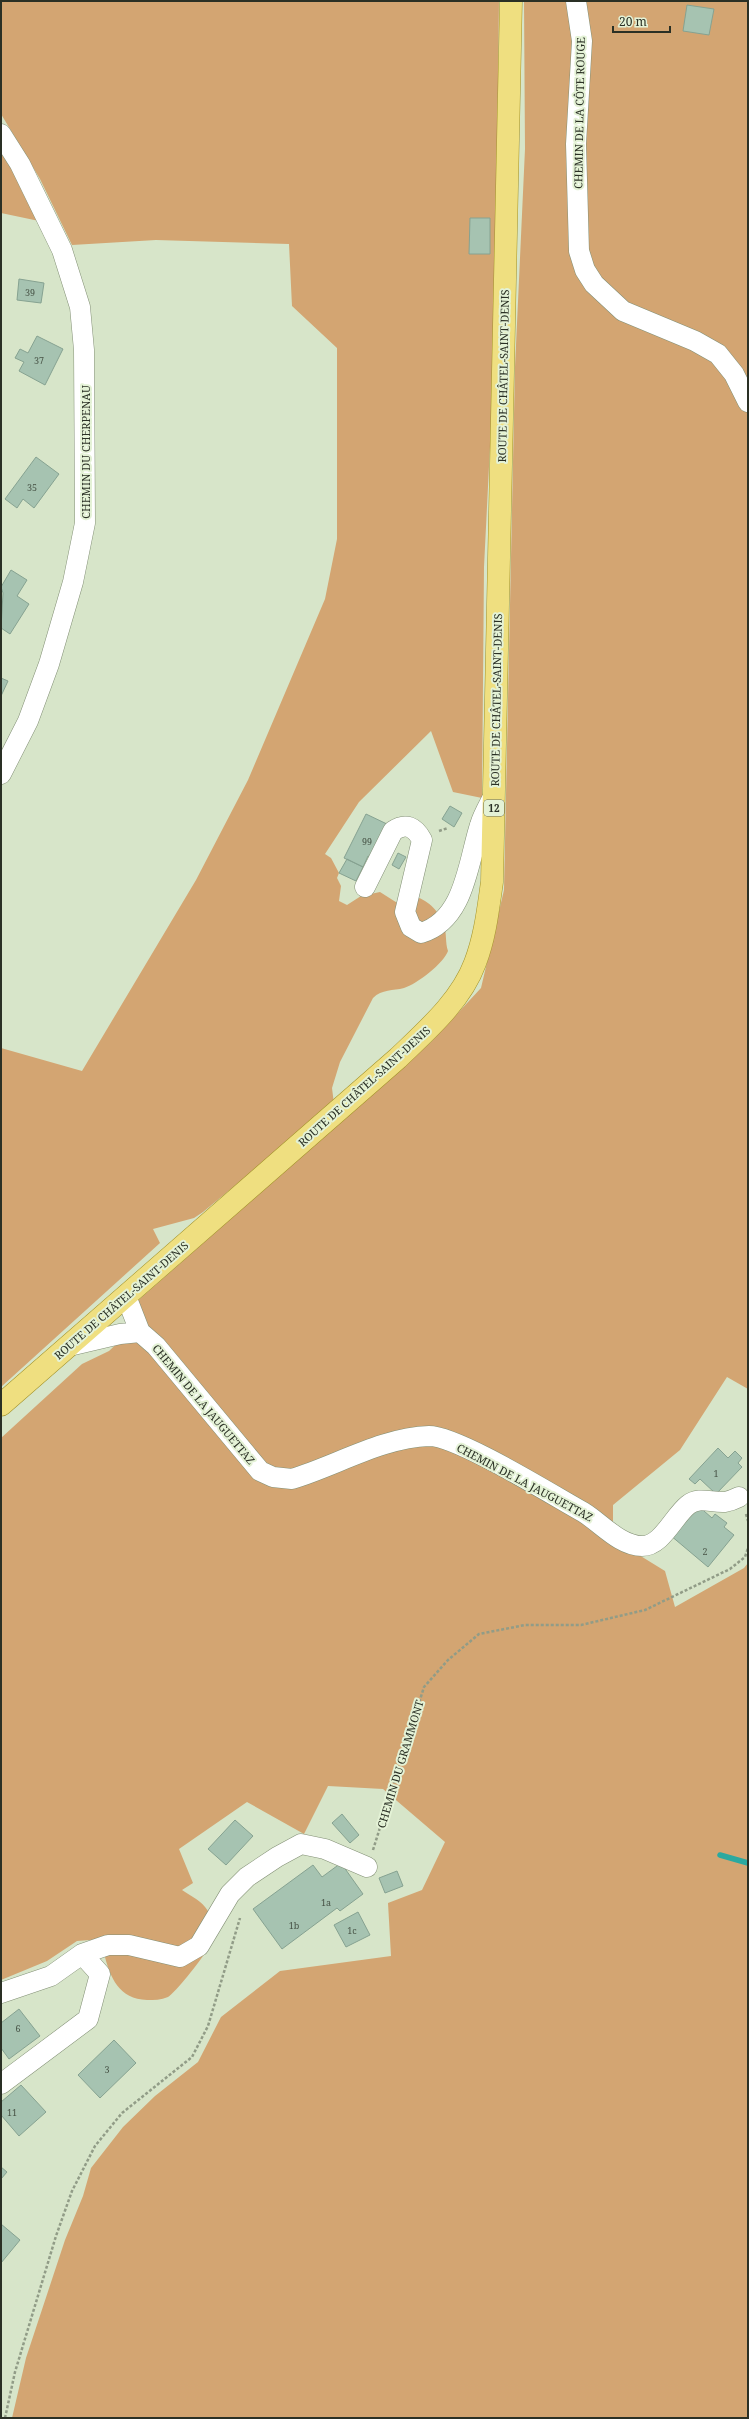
<svg xmlns="http://www.w3.org/2000/svg" width="749" height="2419" font-family="'Noto Serif',serif">
	<rect width="100%" height="100%" fill="#d7e5c9"/>
	<path fill="#d3a572" d="M1 1H499L495 346 484 567 482 798 453 792 431 731 359 802 325 854 331 858 339 873 337 878 341 886 339 901 347 905 361 896 380 892 402 906 416 897C428 900 441 913 444 926 447 934 445 942 448 951 444 963 417 984 404 988 393 991 382 989 373 998L340 1062 332 1088 334 1104 203 1212 194 1218 153 1229 160 1243 1 1387V1048L82 1071 196 880 248 780 325 599 337 539V348L292 306 289 244 156 240 72 245 40 179 1 114Z
		M524 1H748V1389L727 1377 680 1450 613 1505V1539L665 1571 675 1607 744 1568 748 1563V2418H12L26 2358 65 2240 83 2196 91 2168 123 2127 155 2096 198 2062 221 2017 280 1971 391 1956 388 1903 422 1890 445 1842 383 1789 328 1786 304 1834 247 1802 179 1849 193 1883 182 1890C191 1896 202 1901 208 1911 213 1920 209 1943 205 1953 201 1960 175 1993 168 1997 161 2000 154 2000 147 2000 119 1999 110 1978 104 1953L116 1938 77 1941 47 1961 1 1980V1438L82 1364 109 1351 125 1336 149 1332 134 1304 431 1042 481 988 504 890 515 367 525 149Z
		M1 147 39 221 1 213Z"/>
	<g fill="none" stroke-linecap="round" stroke-linejoin="round">
		<path stroke="#2ba9a0" stroke-width="5.5" d="M720 1855 748 1863"/>
	</g>
	<path fill="#a6c3b1" stroke="#86a291" d="M687 5 714 9 709 35 683 31Z
		M470 218H490V254H469Z
		M19 279 44 283 41 303 17 300Z
		M37 336 63 349 45 385 19 371 24 362 15 358 20 349 28 353Z
		M36 457 59 474 34 508 23 499 17 508 5 499Z
		M11 570 27 580 17 596 29 604 10 634 1 628 3 593 1 587Z
		M1 678 8 681 1 696Z
		M450 806 462 813 454 827 442 819Z
		M366 814 389 825 373 858 368 856 363 867 344 858Z
		M398 853 406 857 399 869 392 865Z
		M347 859 363 867 356 881 339 873Z
		M718 1448 728 1458 735 1451 742 1458 738 1463 742 1467 716 1494 700 1479 695 1484 689 1479Z
		M696 1504 712 1518 715 1514 727 1523 724 1527 734 1535 708 1567 670 1535Z
		M342 1814 359 1835 350 1843 332 1823Z
		M235 1820 253 1836 226 1865 208 1849Z
		M341 1863 363 1894 340 1911 337 1908 282 1949 253 1909 313 1865 322 1877Z
		M397 1871 403 1886 385 1893 379 1878Z
		M358 1912 370 1935 346 1947 334 1925Z
		M19 2009 40 2036 9 2059 1 2048V2023Z
		M114 2040 136 2063 100 2098 78 2075Z
		M21 2085 46 2112 19 2136 1 2115V2102Z
		M1 2167 7 2172 1 2179Z
		M1 2224 20 2240 1 2263Z"/>
	<g fill="none" stroke-linecap="round" stroke-linejoin="round">
		<defs>
			<path id="minor" d="M576 1 582 41 576 144 579 251 585 270 594 284 623 311 695 341 718 354 734 374 748 402
				M1 134 20 164 62 250 80 307 84 350 85 523 73 582 49 664 28 721 1 774
				M365 887 393 831C406 822 415 827 422 840L405 912 411 927 421 933C465 920 468 862 480 825 483 815 489 805 494 795
				M126 1296 140 1332
				M69 1346 120 1334 140 1332 156 1346 260 1471 273 1477 292 1479C335 1466 384 1437 429 1436 458 1436 554 1496 583 1512 601 1523 620 1546 642 1546 662 1546 673 1517 688 1505 699 1496 711 1503 725 1502 730 1501 735 1499 739 1497
				M1 1993 51 1976 82 1954 108 1945H129L180 1957 199 1946 230 1894 247 1877 277 1857 301 1844 325 1849 367 1867
				M1 2084 88 2019 100 1974 82 1954"/>
			<path id="major" d="M1 1405 398 1058C426 1031 461 1001 475 963 485 937 488 910 492 882L511 1"/>
		</defs>
		<use href="#minor" stroke="#839076" stroke-width="21"/>
		<use href="#major" stroke="#a3932a" stroke-width="23"/>
		<path stroke="#919c87" stroke-width="2.5" stroke-dasharray="3 2" stroke-linecap="butt" d="M439 831 448 828
			M746 1514 748 1521
			M373 1850 424 1687 448 1660 479 1634 525 1625H581L645 1610 730 1569 745 1557 748 1548
			M5 2418 15 2372 56 2236 72 2191 95 2146 122 2113 192 2057 208 2026 240 1918"/>
		<use href="#minor" stroke="#fff" stroke-width="20"/>
		<use href="#major" stroke="#efdf80" stroke-width="22"/>
	</g>
	<g text-anchor="middle" dominant-baseline="central" stroke-width="4" stroke-linejoin="round" paint-order="stroke">
		<g font-size="9" fill="#495548">
			<text x="30" y="292">39</text>
			<text x="39" y="360">37</text>
			<text x="32" y="487">35</text>
			<text x="367" y="841">99</text>
			<text x="716" y="1473">1</text>
			<text x="705" y="1551">2</text>
			<text x="326" y="1902">1a</text>
			<text x="294" y="1925">1b</text>
			<text x="352" y="1930">1c</text>
			<text x="18" y="2028">6</text>
			<text x="107" y="2069">3</text>
			<text x="12" y="2112">11</text>
		</g>
		<rect fill="#e4f2d6" stroke="#626a5a" stroke-width="1" x="484" y="800" width="20" height="16" rx="3"/>
		<g font-size="10" font-weight="bold" fill="#2a3025">
			<text x="494" y="808">12</text>
		</g>
		<g font-size="11" fill="#2a3025" stroke="#e4f2d6">
			<text transform="translate(579 113) rotate(-89)">CHEMIN DE LA CÔTE ROUGE</text>
			<text transform="translate(503 376) rotate(-89)">ROUTE DE CHÂTEL-SAINT-DENIS</text>
			<text transform="translate(85 452) rotate(-90)">CHEMIN DU CHERPENAU</text>
			<text transform="translate(496 700) rotate(-89)">ROUTE DE CHÂTEL-SAINT-DENIS</text>
			<text transform="translate(364 1086) rotate(-42)">ROUTE DE CHÂTEL-SAINT-DENIS</text>
			<text transform="translate(121 1300) rotate(-41)">ROUTE DE CHÂTEL-SAINT-DENIS</text>
			<text transform="translate(204 1404) rotate(50)">CHEMIN DE LA JAUGUETTAZ</text>
			<text transform="translate(525 1482) rotate(28)">CHEMIN DE LA JAUGUETTAZ</text>
			<text transform="translate(400 1764) rotate(-73)">CHEMIN DU GRAMMONT</text>
		</g>
	</g>
	<rect width="749" height="2419" fill="none" stroke="#2a3025" stroke-width="4"/>
	<path d="M613 26v6h57v-6" fill="none" stroke="#2a3025" stroke-width="2"/>
	<text x="619" y="26" font-size="12" fill="#2a3025" stroke="#e4f2d6" stroke-width="3" paint-order="stroke">20 m</text>
</svg>
